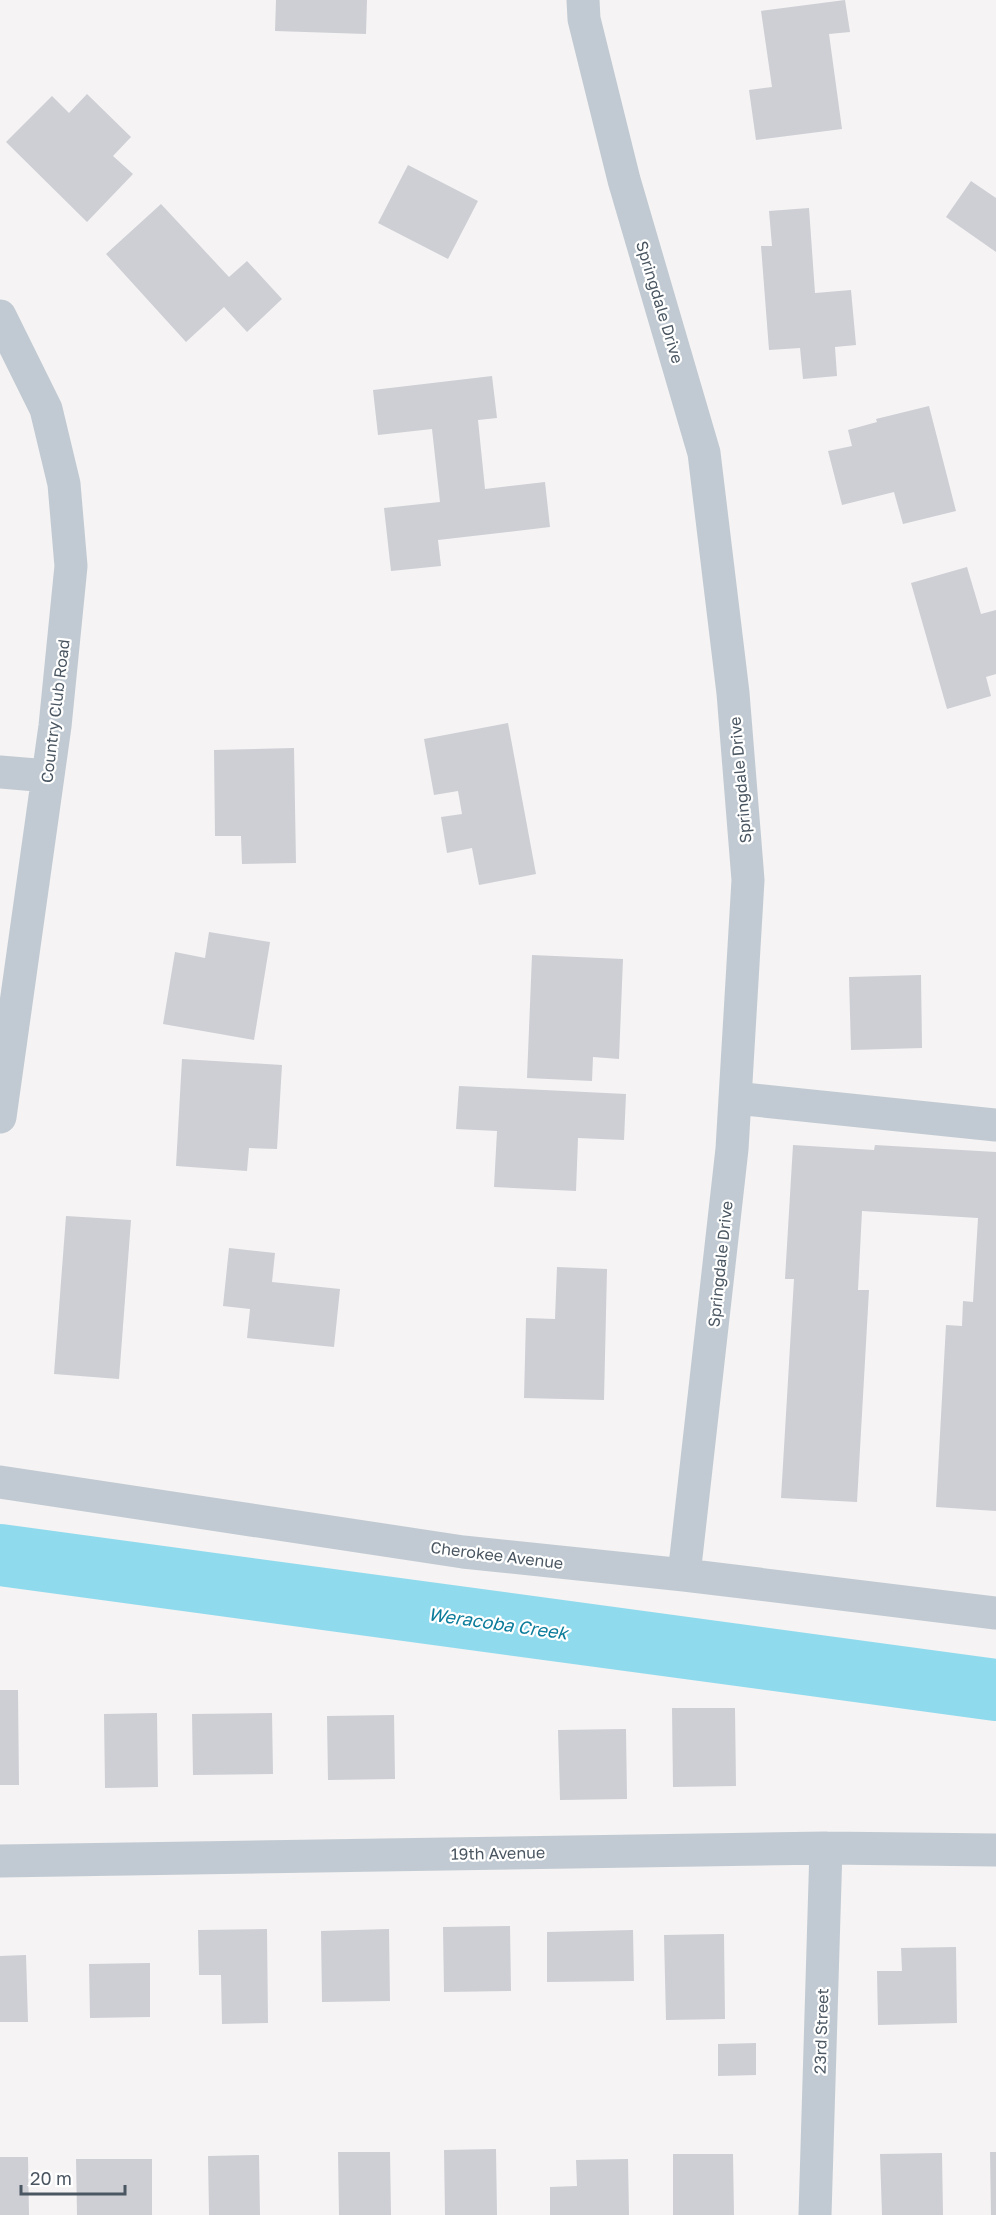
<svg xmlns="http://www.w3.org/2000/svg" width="996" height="2215" font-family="'Golos Text',sans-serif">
	<rect width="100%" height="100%" fill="#f5f3f3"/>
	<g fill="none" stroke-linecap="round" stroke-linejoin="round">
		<path stroke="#90daee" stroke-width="62" d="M0 1555 996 1690"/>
	</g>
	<path fill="#cdcfd5" d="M276 0H367L366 34 275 31Z
		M845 0 850 32 829 34 842 129 756 140 749 90 772 87 761 11Z
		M87 94 131 137 113 156 133 174 87 222 6 142 52 96 69 113Z
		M408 165 478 201 448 259 378 223Z
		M971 181 996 198V252L946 217Z
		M161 204 229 277 247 261 282 299 247 332 224 307 186 342 106 254Z
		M809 208 815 293 851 290 856 345 835 347 837 376 803 379 800 348 769 350 761 246H772L769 211Z
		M492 376 497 418 478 420 485 489 545 482 550 527 438 540 441 566 391 571 384 508 440 502 432 429 378 435 373 390Z
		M929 406 956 511 903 524 894 492 842 505 828 451 852 446 848 430 877 422 876 419Z
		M967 567 981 614 996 610V674L986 677 991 696 947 709 911 583Z
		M508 723 536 874 479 885 472 848 447 853 441 817 462 814 458 791 434 795 424 739Z
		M294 748 296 863 242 864 241 836H215L214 750Z
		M209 932 270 942 254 1040 163 1024 175 952 205 958Z
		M532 955 623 959 619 1059 593 1057 592 1081 527 1078Z
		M921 975 922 1048 851 1050 849 977Z
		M182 1059 282 1065 277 1149 249 1148 247 1171 176 1166Z
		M459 1086 626 1094 624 1140 578 1138 576 1191 494 1187 497 1131 456 1129Z
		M793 1145 874 1150 875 1145 996 1152V1511L936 1507 946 1325 962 1326 963 1301 973 1302 978 1218 862 1211 858 1290H869L857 1502 781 1498 794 1279H785Z
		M66 1216 131 1220 119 1379 54 1374Z
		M229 1248 275 1253 272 1282 340 1289 334 1347 247 1338 250 1309 223 1306Z
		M557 1267 607 1269 604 1400 524 1398 526 1318 555 1319Z
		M0 1690H18L19 1785H0Z
		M672 1708H735L736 1786 673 1787Z
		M157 1713 158 1787 105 1788 104 1714Z
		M272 1713 273 1774 193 1775 192 1714Z
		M394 1715 395 1779 328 1780 327 1716Z
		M626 1729 627 1799 560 1800 558 1730Z
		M510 1926 511 1991 444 1992 443 1927Z
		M267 1929 268 2023 222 2024 221 1975H199L198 1930Z
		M389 1929 390 2001 322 2002 321 1931Z
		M633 1930 634 1981 547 1982V1932Z
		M724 1934 725 2019 666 2020 664 1935Z
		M956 1947 957 2023 878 2025 877 1971H902L901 1948Z
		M26 1955 28 2022H0V1956Z
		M150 1963V2017L90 2018 89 1964Z
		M756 2043V2075L718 2076V2044Z
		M496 2149 497 2215H445L444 2150Z
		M338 2152H390L391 2215H339Z
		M990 2152H996V2215H991Z
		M942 2153 943 2215H882L880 2154Z
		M673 2154H733L734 2215H673Z
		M259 2155 260 2215H209L208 2156Z
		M0 2157H28L29 2215H0Z
		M76 2159H152V2215H77Z
		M628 2159 629 2215H550V2187L577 2186 576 2160Z"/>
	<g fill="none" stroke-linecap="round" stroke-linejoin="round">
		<path stroke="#c1cad2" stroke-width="33" d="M583 0 584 19 624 180 704 453 733 693 748 880 732 1149 684 1575
			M0 316 46 409 64 484 71 566 55 726 0 1117
			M0 772 48 776
			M735 1098 996 1125
			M0 1482 463 1552 684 1575 996 1613
			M0 1861 826 1848 996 1850
			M815 2215 826 1848"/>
	</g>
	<g text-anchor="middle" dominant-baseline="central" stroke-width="4.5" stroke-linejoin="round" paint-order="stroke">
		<g font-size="16" fill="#4a5661" stroke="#fff">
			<text transform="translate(660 302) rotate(73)">Springdale Drive</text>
			<text transform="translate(55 711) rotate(-83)">Country Club Road</text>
			<text transform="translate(740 780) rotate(-95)">Springdale Drive</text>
			<text transform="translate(720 1264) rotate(-84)">Springdale Drive</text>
			<text transform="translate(497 1555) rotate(7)">Cherokee Avenue</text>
			<text transform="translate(498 1853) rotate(-1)">19th Avenue</text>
			<text transform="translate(821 2031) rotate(-88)">23rd Street</text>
		</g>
		<g font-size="18" font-style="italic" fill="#0c7c9b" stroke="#fff">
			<text transform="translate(498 1623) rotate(8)">Weracoba Creek</text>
		</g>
	</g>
	<path d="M21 2185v9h104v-9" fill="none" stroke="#4a5661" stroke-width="3"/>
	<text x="30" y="2185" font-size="18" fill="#4a5661" stroke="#ffffff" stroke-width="4.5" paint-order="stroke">20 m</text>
</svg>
